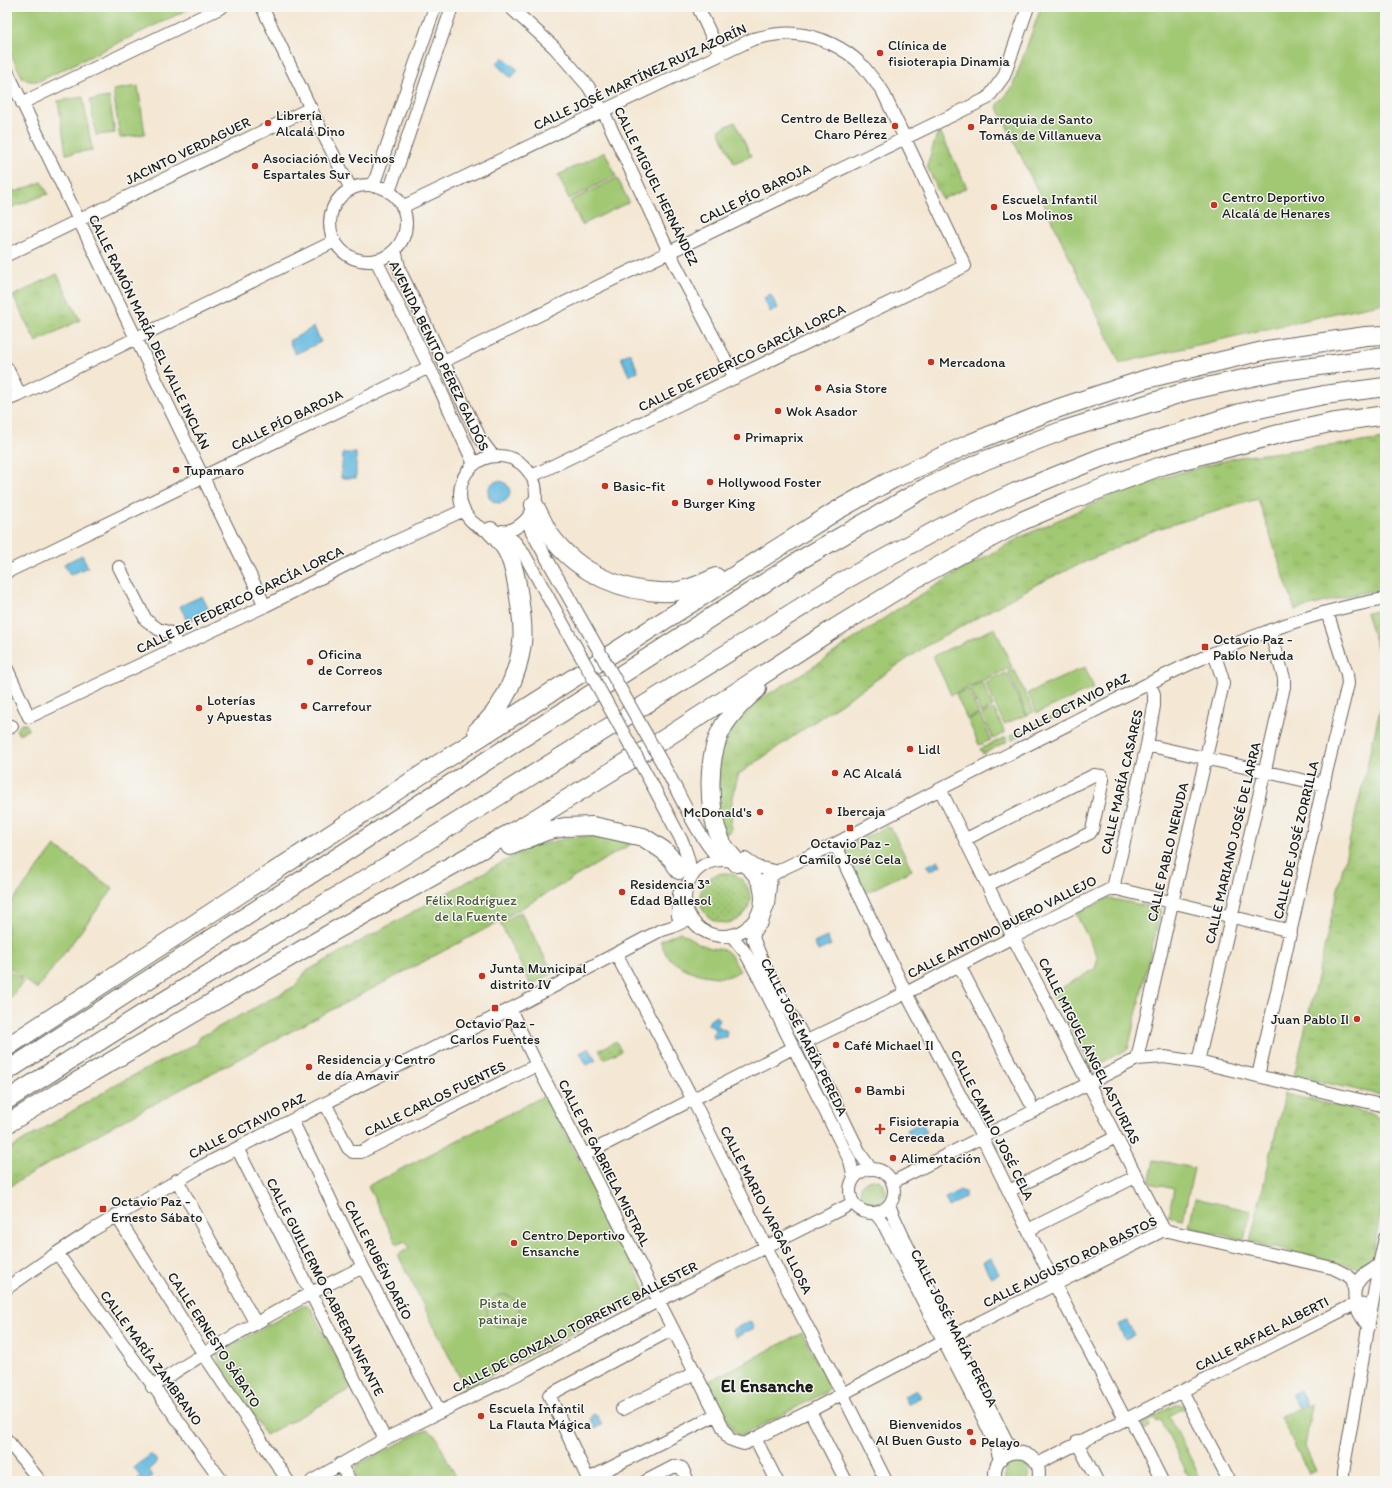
<svg xmlns="http://www.w3.org/2000/svg" width="1392" height="1488" font-family="Itim,sans-serif">
	<defs>
		<pattern id="park-tufts" width="24" height="20" patternUnits="userSpaceOnUse"><rect width="24" height="20" fill="#a1c873"/><path d="M3 7l-1-3M5 7V3M7 7l1-3M15 17l-1-3M17 17v-4M19 17l1-3" fill="none" stroke="#8aab63"/></pattern>
		<pattern id="garden-dots" width="8" height="8" patternUnits="userSpaceOnUse"><rect width="8" height="8" fill="#a1c873"/><path d="M2 2h.1M6 6h.1" fill="none" stroke="#8aab63" stroke-width="1.8" stroke-linecap="round"/></pattern>
	</defs>
	<rect width="100%" height="100%" fill="#f6f6f2"/>
	<filter id="ink" filterUnits="userSpaceOnUse"><feTurbulence type="fractalNoise" baseFrequency=".025" numOctaves="2"/><feDisplacementMap in="SourceGraphic" scale="8" xChannelSelector="R" yChannelSelector="G"/><feConvolveMatrix kernelMatrix="1 2 1 2 8 2 1 2 1" color-interpolation-filters="sRGB"/></filter>
	<filter id="wash" filterUnits="userSpaceOnUse"><feTurbulence type="fractalNoise" baseFrequency=".012" numOctaves="4" result="noise"/><feDisplacementMap in="SourceGraphic" scale="16" xChannelSelector="R" yChannelSelector="G"/><feGaussianBlur stdDeviation="0.9" result="paint"/><feColorMatrix in="noise" values="0 0 0 0 0 0 0 0 0 0 0 0 0 0 0 0 0 1.4 0 .05"/><feComposite in="paint" operator="in"/></filter>
	<g filter="url(#wash)">
		<rect width="100%" height="100%" fill="#f4e7d3"/>
		<path fill="#a1c873" stroke="#5e7248" d="M7 7H193L39 81C32 81 27 82 22 77L7 46Z
			M1041 7H1385V303L1340 312 1120 363 997 106 1012 88Z
			M138 86 145 134 120 138 113 90Z
			M83 97 92 150 66 154 58 101Z
			M109 97 115 133 96 135 90 100Z
			M735 122 751 156 734 163 719 130Z
			M605 152 616 176 569 199 558 175Z
			M617 178 629 202 582 225 570 201Z
			M995 628 1012 667 951 695 933 656Z
			M1085 667 1094 688 1037 713 1028 693Z
			M1014 669 1034 712 1027 715 1008 672Z
			M1006 673 1026 715 1004 724 985 682Z
			M982 682 993 707 981 713 970 688Z
			M968 689 979 714 967 719 956 694Z
			M1075 706V707L1012 740 1010 736Z
			M994 709 1005 733 993 739 982 714Z
			M980 715 991 740 979 745 968 720Z
			M1006 737 1008 741 983 754 980 749Z
			M886 827 891 828 912 870 865 893 846 854V851L850 845Z
			M55 846 113 889 37 989 7 966V908Z
			M1108 898 1161 909 1128 1049 1091 1068 1052 993 1095 969 1098 958 1076 914Z
			M521 912 553 973 531 985 500 923Z
			M680 932 700 944 711 948 725 950 730 954 740 971C736 973 730 977 725 977 707 978 683 971 669 958 665 954 663 947 660 941Z
			M7 969 24 981 7 1003Z
			M546 1095 643 1285C645 1292 645 1295 640 1299L465 1388 398 1255 409 1248 405 1241 397 1245 368 1186Z
			M1154 1160 1194 1168 1183 1220 1168 1217 1174 1189 1149 1183Z
			M1195 1198 1251 1211 1244 1240 1189 1227Z
			M303 1306H308L311 1309 352 1388 266 1435 219 1362 217 1355 219 1352Z
			M802 1333 828 1383 829 1387 826 1392 743 1435H739L734 1432 707 1382Z
			M1312 1404 1305 1447 1316 1471 1309 1474 1280 1416Z
			M1175 1405H1184L1186 1407 1169 1416 1202 1481H1191L1161 1420 1157 1422 1154 1418 1148 1422 1150 1426 1144 1431 1143 1426 1144 1421Z
			M425 1430H428L435 1435 458 1481H359C356 1475 353 1470 359 1464Z
			M1014 1462C1026 1462 1032 1470 1028 1481H1006C1002 1472 1006 1466 1014 1462Z"/>
		<path fill="url(#park-tufts)" stroke="#5e7248" d="M941 133 967 188 942 199 927 166 937 134Z
			M7 179 15 192 42 182 48 194 7 209Z
			M57 274 80 320 36 342 13 296Z
			M1385 439V588L1352 595 1295 610 1258 499 1157 529 1037 584 925 647 837 706 739 774 732 797 731 832 723 834 718 816 720 752 736 724 759 700 810 669 899 608 958 572 1019 538 1110 496 1175 474 1239 457Z
			M1385 609V671L1366 613Z
			M1385 689V1091L1381 1095 1294 1076Z
			M599 835 631 844 491 926 176 1092 102 1132 7 1188V1151L115 1085 197 1043 200 1037 297 985 305 972 530 847 568 838Z
			M1285 1094 1373 1114 1377 1117 1385 1134V1190L1372 1257 1366 1265 1360 1268 1250 1242Z
			M487 1311a16 16 0 1 1 32 0a16 16 0 1 1-32 0Z"/>
		<path fill="url(#garden-dots)" stroke="#5e7248" d="M21 724H26L28 727V730L18 734 16 729Z
			M700 898a25 25 0 1 1 50 0a25 25 0 1 1-50 0Z
			M616 1041 621 1051 604 1059 599 1050Z
			M860 1192a13 13 0 1 1 26 0a13 13 0 1 1-26 0Z"/>
		<path fill="#64b9e0" stroke="#406a7e" d="M503 57 518 70 511 78 496 64Z
			M770 294 778 308 770 312 764 298Z
			M314 327 321 342 295 354 289 341Z
			M630 353 638 371 629 376 621 357Z
			M343 453H356V478H341Z
			M488 492a11 11 0 1 1 22 0a11 11 0 1 1-22 0Z
			M82 555 88 567 70 575 64 564Z
			M202 596 210 612 187 621 180 606Z
			M938 860 941 865 930 871 927 866Z
			M827 937 831 945 818 951 814 943Z
			M716 1016 719 1019 717 1024 719 1027 727 1031 726 1037 715 1039 713 1036 715 1029 708 1024 710 1020Z
			M589 1048 596 1060 587 1065 580 1053Z
			M922 1122 926 1132 912 1139 907 1130Z
			M960 1190 965 1192V1198L949 1207 945 1198Z
			M991 1258 999 1274 991 1278 983 1262Z
			M750 1321 754 1328 736 1337 732 1330Z
			M1127 1321 1134 1335 1125 1339 1118 1325Z
			M917 1390 921 1397 908 1404 904 1396Z
			M1300 1390 1307 1404 1299 1407 1292 1394Z
			M593 1414 597 1416 602 1425 595 1428 591 1419Z
			M151 1454 158 1462 148 1470 153 1476 147 1481H140L138 1479 140 1476 134 1468Z"/>
	</g>
	<g filter="url(#ink)">
		<g fill="none" stroke-linecap="round" stroke-linejoin="round">
			<defs>
				<path id="minor" d="M262 7 321 130 351 189
					M510 7 554 47 588 86 603 111 669 252 735 378
					M698 7 720 54
					M7 71 265 606
					M22 103 222 7
					M330 223a38 38 0 1 1 76 0a38 38 0 1 1-76 0Z
					M373 186 435 7
					M389 192 452 7
					M402 207 753 39C767 36 782 32 796 34 820 36 845 48 862 65 869 73 875 82 882 90L965 266 532 476
					M395 250 400 271 481 440 493 456
					M7 255 311 108
					M376 260 440 389 474 464
					M444 361 988 98 1004 76 1028 7
					M7 368 20 395
					M7 400 20 395 335 241
					M460 494a38 38 0 1 1 76 0a38 38 0 1 1-76 0Z
					M529 516 531 530 538 543 598 649
					M502 531 515 542 524 554 582 658
					M119 567 146 620 158 629 171 633 178 646
					M7 572 429 367
					M7 669 29 717 265 606 360 558 464 510
					M7 729 12 726
					M1147 745 1324 785
					M670 777C685 806 698 836 720 860
					M654 788 683 843 688 858 692 877
					M940 789 1013 937 1164 1230
					M966 839 1094 775 1102 776 1103 780 1092 830 1090 833 988 885
					M835 844 906 993 982 1137 1055 1285 1125 1419
					M745 859 757 867 775 871
					M685 898a38 38 0 1 1 76 0a38 38 0 1 1-76 0Z
					M759 884 782 869 835 844C912 803 989 764 1067 725 1168 673 1272 618 1385 599
					M1113 888 1147 745 1154 706V694L1149 683
					M678 916 679 894
					M749 925C761 966 785 1002 805 1040 824 1078 842 1117 861 1155L871 1169
					M731 935 745 952 760 980 850 1161 854 1178
					M753 939 755 930 762 922 768 905 771 876
					M616 954 693 1100 775 1265 842 1393 886 1481
					M959 965 1030 1102
					M510 1009 537 1065 584 1155 729 1439 737 1442 744 1444 810 1411 943 1341
					M805 1042 906 993 1013 937 1113 888 1291 931
					M1137 1059 1172 903 1223 684 1222 677 1214 653
					M1198 1062 1284 687V678L1270 630
					M1258 1076 1326 773 1348 684 1347 674 1327 612
					M325 1103 348 1148 353 1152H361L537 1065
					M292 1120 363 1267 440 1412
					M237 1148 385 1439
					M584 1155 793 1048
					M850 1191a22 22 0 1 1 44 0a22 22 0 1 1-44 0Z
					M177 1180 255 1322
					M893 1182 1137 1059 1164 1057 1198 1062 1385 1106
					M1009 1191 1116 1137
					M889 1205 894 1217 905 1241 1006 1440 1015 1452
					M875 1213 883 1223 984 1420 996 1446 1000 1460
					M116 1215 203 1353 288 1481
					M1028 1230 1137 1176
					M57 1253 222 1481
					M7 1288 57 1253 91 1231 204 1165 528 1000 659 931 672 927 691 918
					M1369 1327C1356 1312 1347 1292 1363 1276 1368 1272 1374 1269 1379 1265
					M673 1329 549 1395 588 1479 716 1415
					M954 1335 1164 1230 1333 1268 1347 1275 1353 1280 1354 1290
					M152 1387C220 1342 290 1302 363 1267
					M1182 1391 1229 1481
					M622 1409 695 1373
					M810 1411 846 1481
					M1130 1417 1162 1481
					M755 1438 777 1481
					M7 1440 40 1481
					M1077 1442 1097 1481
					M340 1464 350 1481
					M1037 1464 1345 1309 1355 1304 1365 1305
					M312 1481 385 1439 526 1370 658 1301 853 1203
					M646 1481 675 1466 682 1468 688 1481
					M996 1481C987 1443 1047 1443 1038 1481
					M1343 1481V1472L1379 1265 1385 1238"/>
				<path id="highway" d="M534 505C540 515 544 526 550 535 577 573 625 594 670 592 686 591 702 584 716 577
					M477 731C503 710 518 675 522 643 524 628 521 612 519 597 517 583 515 569 509 555 505 546 498 538 491 531
					M510 846 546 831 565 827 593 826 643 837 663 850 673 860 679 870
					M737 863C732 856 724 849 721 841 707 809 706 755 724 725 733 711 745 699 757 689
					M7 1047 421 775 836 511 893 479 971 443 1053 410 1146 379 1267 350 1366 336 1385 335
					M7 1071 452 783 802 559 925 488 986 460 1064 430 1188 391 1275 372 1385 357
					M7 1100 144 1013 377 872 843 581 944 526 1016 492 1100 458 1240 413 1324 395 1385 387
					M7 1124 59 1092 336 930 525 825 664 739 835 628 915 579 1022 521 1066 502 1161 466 1279 434 1330 423 1385 415"/>
			</defs>
			<use href="#minor" stroke="#68635c" stroke-width="14"/>
			<use href="#highway" stroke="#68635c" stroke-width="20"/>
			<use href="#minor" stroke="#fff" stroke-width="12"/>
			<use href="#highway" stroke="#fff" stroke-width="18"/>
			<defs>
				<path id="minor-bridge" d="M598 649 670 777
					M582 658 654 788"/>
			</defs>
			<use href="#minor-bridge" stroke="#68635c" stroke-width="14" stroke-linecap="butt"/>
			<use href="#minor-bridge" stroke="#fff" stroke-width="12"/>
		</g>
	</g>
	<g fill="#c8321e" stroke="#f6f6f2" stroke-width="1.5">
		<circle cx="880" cy="53" r="4"/>
		<circle cx="268" cy="123" r="4"/>
		<circle cx="895" cy="126" r="4"/>
		<circle cx="971" cy="127" r="4"/>
		<circle cx="255" cy="166" r="4"/>
		<circle cx="1214" cy="205" r="4"/>
		<circle cx="994" cy="207" r="4"/>
		<circle cx="931" cy="362" r="4"/>
		<circle cx="818" cy="388" r="4"/>
		<circle cx="778" cy="411" r="4"/>
		<circle cx="737" cy="437" r="4"/>
		<circle cx="176" cy="470" r="4"/>
		<circle cx="710" cy="482" r="4"/>
		<circle cx="605" cy="486" r="4"/>
		<circle cx="675" cy="503" r="4"/>
		<rect x="1201" y="643" width="8" height="8" rx="2"/>
		<circle cx="310" cy="662" r="4"/>
		<circle cx="304" cy="706" r="4"/>
		<circle cx="199" cy="708" r="4"/>
		<circle cx="910" cy="749" r="4"/>
		<circle cx="835" cy="773" r="4"/>
		<circle cx="829" cy="811" r="4"/>
		<circle cx="760" cy="812" r="4"/>
		<rect x="846" y="824" width="8" height="8" rx="2"/>
		<circle cx="622" cy="892" r="4"/>
		<circle cx="482" cy="976" r="4"/>
		<rect x="491" y="1004" width="8" height="8" rx="2"/>
		<circle cx="1357" cy="1019" r="4"/>
		<circle cx="836" cy="1045" r="4"/>
		<circle cx="309" cy="1067" r="4"/>
		<circle cx="858" cy="1090" r="4"/>
		<path d="M878 1123h4v4h4v4h-4v4h-4v-4h-4v-4h4z"/>
		<circle cx="893" cy="1158" r="4"/>
		<rect x="99" y="1205" width="8" height="8" rx="2"/>
		<circle cx="514" cy="1243" r="4"/>
		<circle cx="481" cy="1416" r="4"/>
		<circle cx="970" cy="1432" r="4"/>
		<circle cx="973" cy="1442" r="4"/>
	</g>
	<g text-anchor="middle" dominant-baseline="central" stroke-width="3" stroke-linejoin="round" paint-order="stroke">
		<g font-size="14" fill="#1c1c1c" stroke="#f6f6f2" text-anchor="start">
			<text x="888" y="45">Clínica de<tspan x="888" dy="16">fisioterapia Dinamia</tspan></text>
			<text x="276" y="115">Librería<tspan x="276" dy="16">Alcalá Dino</tspan></text>
			<text x="887" y="118" text-anchor="end">Centro de Belleza<tspan x="887" dy="16">Charo Pérez</tspan></text>
			<text x="979" y="119">Parroquia de Santo<tspan x="979" dy="16">Tomás de Villanueva</tspan></text>
			<text x="263" y="158">Asociación de Vecinos<tspan x="263" dy="16">Espartales Sur</tspan></text>
			<text x="1222" y="197">Centro Deportivo<tspan x="1222" dy="16">Alcalá de Henares</tspan></text>
			<text x="1002" y="199">Escuela Infantil<tspan x="1002" dy="16">Los Molinos</tspan></text>
			<text x="939" y="362">Mercadona</text>
			<text x="826" y="388">Asia Store</text>
			<text x="786" y="411">Wok Asador</text>
			<text x="745" y="437">Primaprix</text>
			<text x="184" y="470">Tupamaro</text>
			<text x="718" y="482">Hollywood Foster</text>
			<text x="613" y="486">Basic-fit</text>
			<text x="683" y="503">Burger King</text>
			<text x="1213" y="639">Octavio Paz -<tspan x="1213" dy="16">Pablo Neruda</tspan></text>
			<text x="318" y="654">Oficina<tspan x="318" dy="16">de Correos</tspan></text>
			<text x="207" y="700">Loterías<tspan x="207" dy="16">y Apuestas</tspan></text>
			<text x="312" y="706">Carrefour</text>
			<text x="918" y="749">Lidl</text>
			<text x="843" y="773">AC Alcalá</text>
			<text x="837" y="811">Ibercaja</text>
			<text x="752" y="812" text-anchor="end">McDonald's</text>
			<text x="850" y="843" text-anchor="middle">Octavio Paz -<tspan x="850" dy="16">Camilo José Cela</tspan></text>
			<text x="630" y="884">Residencia 3ª<tspan x="630" dy="16">Edad Ballesol</tspan></text>
			<text x="490" y="968">Junta Municipal<tspan x="490" dy="16">distrito IV</tspan></text>
			<text x="1349" y="1019" text-anchor="end">Juan Pablo II</text>
			<text x="495" y="1023" text-anchor="middle">Octavio Paz -<tspan x="495" dy="16">Carlos Fuentes</tspan></text>
			<text x="844" y="1045">Café Michael II</text>
			<text x="317" y="1059">Residencia y Centro<tspan x="317" dy="16">de día Amavir</tspan></text>
			<text x="866" y="1090">Bambi</text>
			<text x="889" y="1121">Fisioterapia<tspan x="889" dy="16">Cereceda</tspan></text>
			<text x="901" y="1158">Alimentación</text>
			<text x="111" y="1201">Octavio Paz -<tspan x="111" dy="16">Ernesto Sábato</tspan></text>
			<text x="522" y="1235">Centro Deportivo<tspan x="522" dy="16">Ensanche</tspan></text>
			<text x="489" y="1408">Escuela Infantil<tspan x="489" dy="16">La Flauta Mágica</tspan></text>
			<text x="962" y="1424" text-anchor="end">Bienvenidos<tspan x="962" dy="16">Al Buen Gusto</tspan></text>
			<text x="981" y="1442">Pelayo</text>
		</g>
		<g font-size="14" fill="#1c1c1c" stroke="#f6f6f2">
			<text transform="translate(640 77) rotate(-25)">CALLE JOSÉ MARTÍNEZ RUIZ AZORÍN</text>
			<text transform="translate(188 151) rotate(-26)">JACINTO VERDAGUER</text>
			<text transform="translate(656 186) rotate(64)">CALLE MIGUEL HERNÁNDEZ</text>
			<text transform="translate(755 194) rotate(-26)">CALLE PÍO BAROJA</text>
			<text transform="translate(149 332) rotate(64)">CALLE RAMÓN MARÍA DEL VALLE INCLÁN</text>
			<text transform="translate(439 356) rotate(64)">AVENIDA BENITO PÉREZ GALDÓS</text>
			<text transform="translate(742 358) rotate(-26)">CALLE DE FEDERICO GARCÍA LORCA</text>
			<text transform="translate(287 420) rotate(-26)">CALLE PÍO BAROJA</text>
			<text transform="translate(240 600) rotate(-26)">CALLE DE FEDERICO GARCÍA LORCA</text>
			<text transform="translate(1071 706) rotate(-27)">CALLE OCTAVIO PAZ</text>
			<text transform="translate(1122 782) rotate(-77)">CALLE MARÍA CASARES</text>
			<text transform="translate(1296 840) rotate(-77)">CALLE DE JOSÉ ZORRILLA</text>
			<text transform="translate(1233 843) rotate(-77)">CALLE MARIANO JOSÉ DE LARRA</text>
			<text transform="translate(1168 852) rotate(-77)">CALLE PABLO NERUDA</text>
			<text transform="translate(1002 927) rotate(-27)">CALLE ANTONIO BUERO VALLEJO</text>
			<text transform="translate(804 1037) rotate(63)">CALLE JOSÉ MARÍA PEREDA</text>
			<text transform="translate(1089 1051) rotate(63)">CALLE MIGUEL ÁNGEL ASTURIAS</text>
			<text transform="translate(435 1099) rotate(-26)">CALLE CARLOS FUENTES</text>
			<text transform="translate(992 1125) rotate(63)">CALLE CAMILO JOSÉ CELA</text>
			<text transform="translate(247 1126) rotate(-27)">CALLE OCTAVIO PAZ</text>
			<text transform="translate(604 1163) rotate(63)">CALLE DE GABRIELA MISTRAL</text>
			<text transform="translate(766 1210) rotate(63)">CALLE MARIO VARGAS LLOSA</text>
			<text transform="translate(378 1260) rotate(63)">CALLE RUBÉN DARÍO</text>
			<text transform="translate(1070 1262) rotate(-26)">CALLE AUGUSTO ROA BASTOS</text>
			<text transform="translate(325 1287) rotate(63)">CALLE GUILLERMO CABRERA INFANTE</text>
			<text transform="translate(575 1327) rotate(-27)">CALLE DE GONZALO TORRENTE BALLESTER</text>
			<text transform="translate(954 1328) rotate(63)">CALLE JOSÉ MARÍA PEREDA</text>
			<text transform="translate(1262 1334) rotate(-27)">CALLE RAFAEL ALBERTI</text>
			<text transform="translate(214 1340) rotate(57)">CALLE ERNESTO SÁBATO</text>
			<text transform="translate(151 1358) rotate(54)">CALLE MARÍA ZAMBRANO</text>
		</g>
		<g font-size="14" fill="#4b583a" stroke="#f6f6f2">
			<text x="471" y="900">Félix Rodríguez<tspan x="471" dy="16">de la Fuente</tspan></text>
			<text x="503" y="1303">Pista de<tspan x="503" dy="16">patinaje</tspan></text>
		</g>
		<g font-size="18" font-weight="bold" fill="#1c1c1c" stroke="#f6f6f2">
			<text x="767" y="1386">El Ensanche</text>
		</g>
	</g>
	<rect width="1392" height="1488" fill="none" stroke="#f6f6f2" stroke-width="24"/>
</svg>
